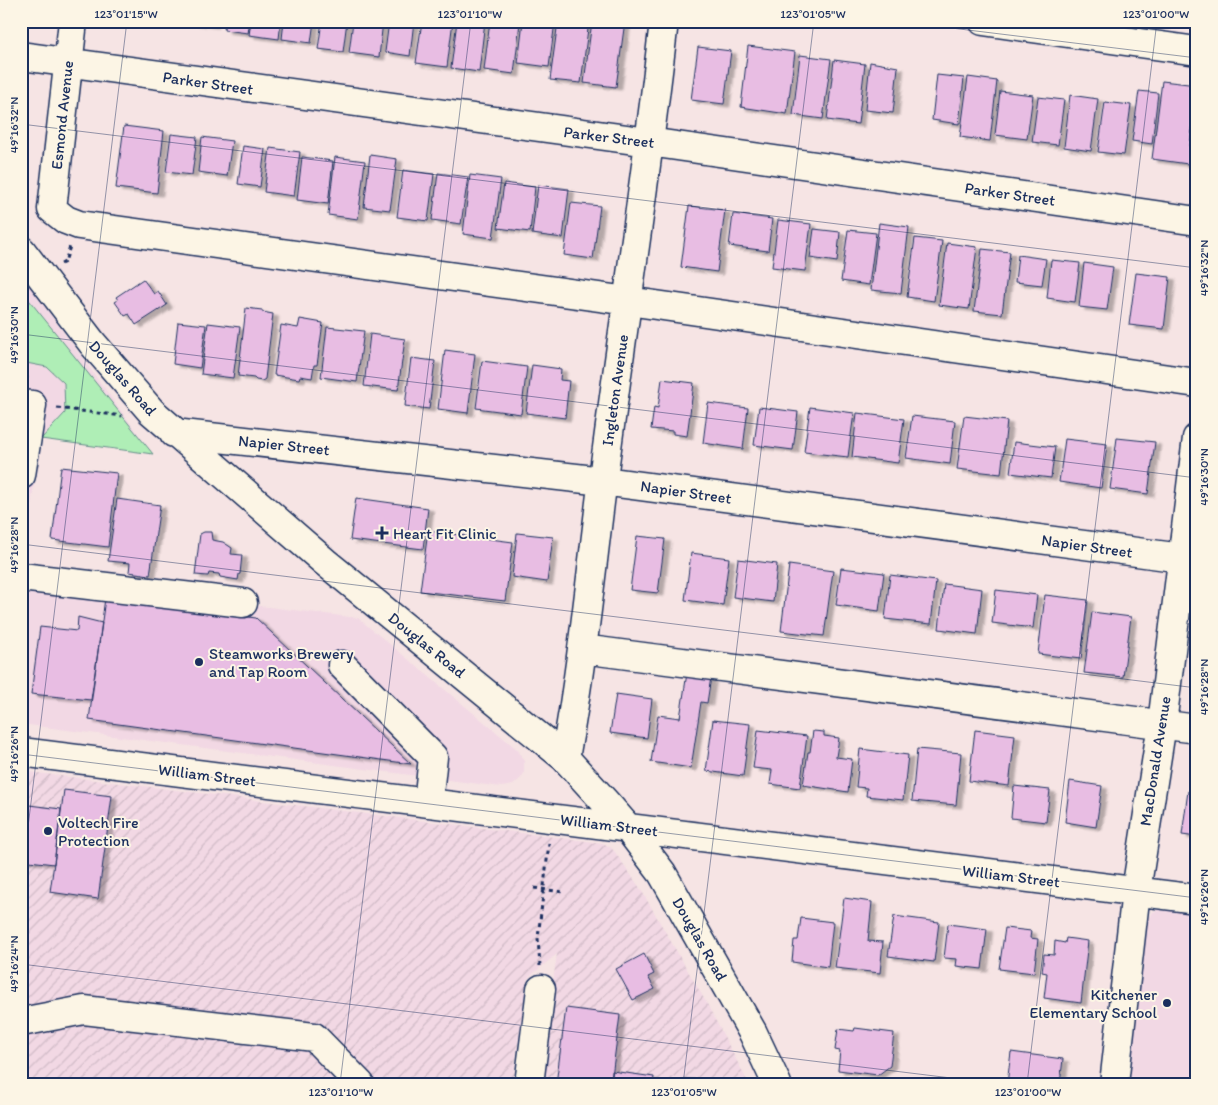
<svg xmlns="http://www.w3.org/2000/svg" width="1218" height="1105" font-family="Itim,sans-serif">
	<defs>
		<pattern id="industrial-furrows" width="10" height="10" patternUnits="userSpaceOnUse" patternTransform="scale(1.25)"><rect width="10" height="10" fill="#f2d8e4"/><path d="M-1 1l2-2M0 10L10 0M9 11l2-2" fill="none" stroke="#cfbac6"/></pattern>
		<filter id="shadow"><feDropShadow dx="5.5" dy="3" stdDeviation="1" flood-color="#0004"/></filter>
	</defs>
	<rect width="100%" height="100%" fill="#f6e4e4"/>
	<filter id="ink" filterUnits="userSpaceOnUse"><feTurbulence type="fractalNoise" baseFrequency=".02" numOctaves="2"/><feDisplacementMap in="SourceGraphic" scale="10" xChannelSelector="R" yChannelSelector="G"/><feConvolveMatrix kernelMatrix="1 2 1 2 8 2 1 2 1" color-interpolation-filters="sRGB"/></filter>
	<g filter="url(#ink)">
		<path fill="#f2d8e4" d="M21 275 153 454 41 439 21 571Z
			M21 577 358 618 518 750 524 761V773L521 778 513 785 502 787 21 724Z
			M1166 908 1197 912V1084H1126L1146 923 1153 912 1160 909Z"/>
		<path fill="url(#industrial-furrows)" d="M21 771 602 843 609 846 615 852 640 888 706 1002 749 1084H538L557 954 530 976 527 980 512 1084H21Z"/>
		<path fill="#afeeb6" stroke="#658e8a" d="M21 290 153 454 41 439 65 413 64 383 47 367 21 362Z"/>
		<path fill="#e8bde3" stroke="#1b2f5e" filter="url(#shadow)" d="M186 21H214L213 25Z
			M225 21H250L248 33 224 30Z
			M251 21H281L279 39 249 35Z
			M284 21H314L311 43 282 39Z
			M322 21H347L343 52 318 49Z
			M353 21H383L379 57 349 53Z
			M389 21H414L410 56 385 52Z
			M422 21H453L447 67 416 63Z
			M457 21H485L479 72 451 68Z
			M490 21 520 22 514 74 484 70Z
			M523 21 555 22 549 67 518 63Z
			M558 21H589L581 83 550 80Z
			M592 21H625L616 87 584 83Z
			M748 46 795 52 787 114 741 107Z
			M698 47 731 51 724 104 691 100Z
			M800 55 831 59 823 119 793 115Z
			M834 60 865 64 858 124 827 120Z
			M870 62 898 67 893 113 865 110Z
			M937 75 964 78 959 124 932 120Z
			M968 77 997 81 990 141 960 137Z
			M1162 81 1197 85 1188 164 1152 159Z
			M1000 91 1033 95 1027 139 995 135Z
			M1139 91 1158 93 1152 144 1132 141Z
			M1070 95 1098 99 1091 151 1064 147Z
			M1038 97 1064 100 1058 145 1032 142Z
			M1105 102 1131 105 1124 155 1098 152Z
			M124 126 164 131 157 193 116 188Z
			M171 134 197 137 192 175 166 172Z
			M202 137 232 141 227 176 198 172Z
			M243 146 265 149 260 187 238 184Z
			M270 148 300 152 294 196 264 192Z
			M370 155 397 159 390 210 364 207Z
			M302 157 333 161 328 204 297 200Z
			M335 157 365 161 358 219 328 215Z
			M403 170 434 174 428 221 397 217Z
			M438 173 468 177 461 224 432 220Z
			M470 175 501 179 493 238 463 234Z
			M504 183 535 187 530 232 498 228Z
			M538 185 569 189 563 238 532 234Z
			M571 203 600 206 593 259 564 255Z
			M689 206 725 210 717 272 681 267Z
			M733 214 772 219 768 251 729 246Z
			M778 220 811 224 805 271 772 267Z
			M879 223 909 227 901 293 871 290Z
			M814 229 840 232 837 262 810 258Z
			M848 230 876 233 869 285 841 281Z
			M915 238 942 241 934 301 907 297Z
			M947 243 977 247 969 309 939 305Z
			M982 249 1010 252 1002 314 974 311Z
			M1018 255 1046 259 1042 285 1015 282Z
			M1051 260 1080 263 1075 302 1047 298Z
			M1084 263 1113 267 1107 310 1079 307Z
			M1136 273 1170 277 1164 329 1129 325Z
			M143 279 154 294 158 291 167 305 136 325 129 314 125 316 115 302 118 300 116 297Z
			M246 308 262 310V312L273 314 265 379 262 381 256 380 254 378 238 376Z
			M300 319 323 323 317 365H314L312 378 300 376 299 379 274 375 281 325 298 328Z
			M178 322 206 325 200 368 173 364Z
			M208 323 240 327 233 378 201 374Z
			M327 327 364 331 357 382 321 377Z
			M370 334 405 339 398 390 364 386Z
			M445 350 475 354 468 413 438 409Z
			M411 358 435 361 429 409 405 406Z
			M482 361 527 367 521 414 476 408Z
			M532 365 561 369 560 380 569 381 565 418 526 413Z
			M662 379 694 383 687 436 673 434V431L651 429 654 407 658 408Z
			M708 403 748 408 743 449 703 443Z
			M759 407 798 412 793 450 754 445Z
			M810 407 854 413 848 457 804 452Z
			M857 413 904 419 898 463 852 457Z
			M912 416 955 421 950 464 906 458Z
			M964 416 1007 421 1001 474 957 469Z
			M1117 438 1155 442 1148 494 1110 489Z
			M1065 439 1107 444 1101 488 1059 482Z
			M1014 442 1055 447 1051 478 1010 473Z
			M61 467 117 473 108 547 52 540Z
			M356 498 428 508 423 549 350 540Z
			M117 499 160 505 150 575 129 572 130 563 108 561Z
			M428 531 513 542 505 601 420 591Z
			M204 532H211L212 540 223 542 232 548 231 554 242 555 240 574H239L238 580 220 577 219 574 209 573 208 576 195 575 200 534Z
			M517 533 553 537 547 582 512 577Z
			M637 536 665 539 658 593 630 590Z
			M691 553 729 558 723 605 685 600Z
			M738 559 777 564 773 602 733 597Z
			M789 565 833 571 824 636 781 631Z
			M841 568 884 573 879 611 836 605Z
			M890 575 936 581 931 624 885 619Z
			M944 584 982 589 977 634 939 629Z
			M996 590 1037 595 1033 628 992 623Z
			M1045 595 1088 600 1081 659 1038 654Z
			M105 598 256 618 411 764 89 720Z
			M1092 612 1131 617 1123 677 1084 673Z
			M78 617 102 623 91 700 31 694 40 627 77 631Z
			M687 673 711 677 707 703 701 702 691 768 651 762 658 715 680 718Z
			M616 694 652 699 647 738 610 733Z
			M713 720 750 724 743 776 706 771Z
			M758 730 807 736 800 788 770 784 772 770 753 768Z
			M975 730 1015 735 1009 786 969 781Z
			M813 731 824 732V736L839 738 836 757 852 759 848 792 803 785 808 752H810Z
			M860 749 908 755 903 800 866 796 867 788 856 787Z
			M917 749 961 753 956 805 912 801Z
			M1070 781 1102 786 1096 827 1065 822Z
			M1014 786 1050 790 1046 822 1011 818Z
			M64 790 112 796 98 899 50 892Z
			M1188 791 1197 792V837L1182 835Z
			M21 804 61 809 54 864 21 860Z
			M844 898 872 902 868 941 883 942 880 973 835 968Z
			M894 916 939 922 934 962 888 956Z
			M801 918 833 922 828 967 792 962 794 940H798Z
			M948 924 987 929 982 969 956 966 957 959 944 958Z
			M1005 928 1031 931 1030 938 1038 939 1034 973 999 969Z
			M1066 938 1088 941 1081 1003 1044 998 1047 973 1042 972 1044 954 1054 955 1055 941 1065 943Z
			M644 954 654 974 648 977 655 989 633 1000 616 969Z
			M566 1008 620 1015 611 1084H556Z
			M855 1028 894 1033 890 1066 878 1075 838 1070 840 1051 835 1050 838 1029 854 1031Z
			M1011 1052 1063 1059 1060 1084H1007Z
			M612 1071 654 1077 653 1084H611Z
			M686 1079 719 1080V1084H686Z"/>
		<g fill="none" stroke-linecap="round" stroke-linejoin="round">
			<defs>
				<path id="minor" d="M73 21 52 209 66 220 79 225 628 301 1197 383
					M983 21 1197 51
					M21 56 649 142 1197 221
					M21 250 93 344 151 411 325 562 565 758 607 804 627 827 662 873 753 1033 777 1084
					M21 404 32 405 21 475
					M174 433 603 481 1197 560
					M21 577 243 603
					M582 649 1197 729
					M342 665 433 757 428 803
					M21 752 1197 899
					M565 758C584 655 593 551 607 448 626 305 648 164 664 21
					M21 1022 84 1010 314 1037 360 1084
					M529 1084 541 989
					M1114 1084 1136 891 1162 724 1197 438"/>
			</defs>
			<use href="#minor" stroke="#1b2f5e" stroke-width="31"/>
			<path stroke="#1b2f5e" stroke-width="3" stroke-dasharray="4 4" stroke-linecap="butt" d="M61 264 65 262 70 246
				M21 303C29 327 22 354 27 379
				M57 408 122 416
				M534 888 563 892
				M540 966 538 938 549 843"/>
			<use href="#minor" stroke="#fcf5e5" stroke-width="28"/>
		</g>
	</g>
	<path fill="none" stroke="#1b2f5e" stroke-width="1" stroke-opacity="0.45" d="M894 21 1197 58M21 124 1197 268M21 334 1197 478M21 544 1197 688M21 754 1197 898M21 884 127 21M21 964 1000 1084M340 1084 471 21M683 1084 814 21M1027 1084 1157 21"/>
	<g fill="#1b2f5e" stroke="#fcf5e5" stroke-width="2">
		<path d="M379.5 525.5h5v5h5v5h-5v5h-5v-5h-5v-5h5z"/>
		<circle cx="199" cy="662" r="5"/>
		<circle cx="48" cy="831" r="5"/>
		<circle cx="1167" cy="1003" r="5"/>
	</g>
	<g text-anchor="middle" dominant-baseline="central" stroke-width="4" stroke-linejoin="round" paint-order="stroke">
		<g font-size="16" fill="#1b2f5e" stroke="#fcf5e5">
			<text transform="translate(208 83) rotate(8)">Parker Street</text>
			<text transform="translate(62 115) rotate(-84)">Esmond Avenue</text>
			<text transform="translate(609 137) rotate(7)">Parker Street</text>
			<text transform="translate(1010 194) rotate(8)">Parker Street</text>
			<text transform="translate(123 378) rotate(49)">Douglas Road</text>
			<text transform="translate(615 390) rotate(-82)">Ingleton Avenue</text>
			<text transform="translate(284 445) rotate(6)">Napier Street</text>
			<text transform="translate(686 492) rotate(8)">Napier Street</text>
			<text transform="translate(1087 546) rotate(8)">Napier Street</text>
			<text transform="translate(427 645) rotate(39)">Douglas Road</text>
			<text transform="translate(1155 761) rotate(-81)">MacDonald Avenue</text>
			<text transform="translate(207 775) rotate(7)">William Street</text>
			<text transform="translate(609 825) rotate(7)">William Street</text>
			<text transform="translate(1011 876) rotate(7)">William Street</text>
			<text transform="translate(700 939) rotate(60)">Douglas Road</text>
		</g>
		<g font-size="16" fill="#1b2f5e" stroke="#fcf5e5" text-anchor="start">
			<text x="393" y="533">Heart Fit Clinic</text>
			<text x="209" y="653">Steamworks Brewery<tspan x="209" dy="18">and Tap Room</tspan></text>
			<text x="58" y="822">Voltech Fire<tspan x="58" dy="18">Protection</tspan></text>
			<text x="1157" y="994" text-anchor="end">Kitchener<tspan x="1157" dy="18">Elementary School</tspan></text>
		</g>
	</g>
	<rect width="1218" height="1105" fill="none" stroke="#fcf5e5" stroke-width="55"/>
	<rect x="28" y="28" width="1162" height="1050" fill="none" stroke="#1b2f5e" stroke-width="2"/>
	<g font-size="12" text-anchor="middle" fill="#1b2f5e">
		<text x="126" y="18">123°01'15"W</text>
		<text x="470" y="18">123°01'10"W</text>
		<text x="813" y="18">123°01'05"W</text>
		<text x="1156" y="18">123°01'00"W</text>
		<text transform="translate(14 125) rotate(-90)" y="4">49°16'32"N</text>
		<text transform="translate(1204 268) rotate(-90)" y="4">49°16'32"N</text>
		<text transform="translate(14 335) rotate(-90)" y="4">49°16'30"N</text>
		<text transform="translate(1204 477) rotate(-90)" y="4">49°16'30"N</text>
		<text transform="translate(14 545) rotate(-90)" y="4">49°16'28"N</text>
		<text transform="translate(1204 687) rotate(-90)" y="4">49°16'28"N</text>
		<text transform="translate(14 754) rotate(-90)" y="4">49°16'26"N</text>
		<text transform="translate(1204 897) rotate(-90)" y="4">49°16'26"N</text>
		<text transform="translate(14 964) rotate(-90)" y="4">49°16'24"N</text>
		<text x="341" y="1096">123°01'10"W</text>
		<text x="684" y="1096">123°01'05"W</text>
		<text x="1028" y="1096">123°01'00"W</text>
	</g>
</svg>
